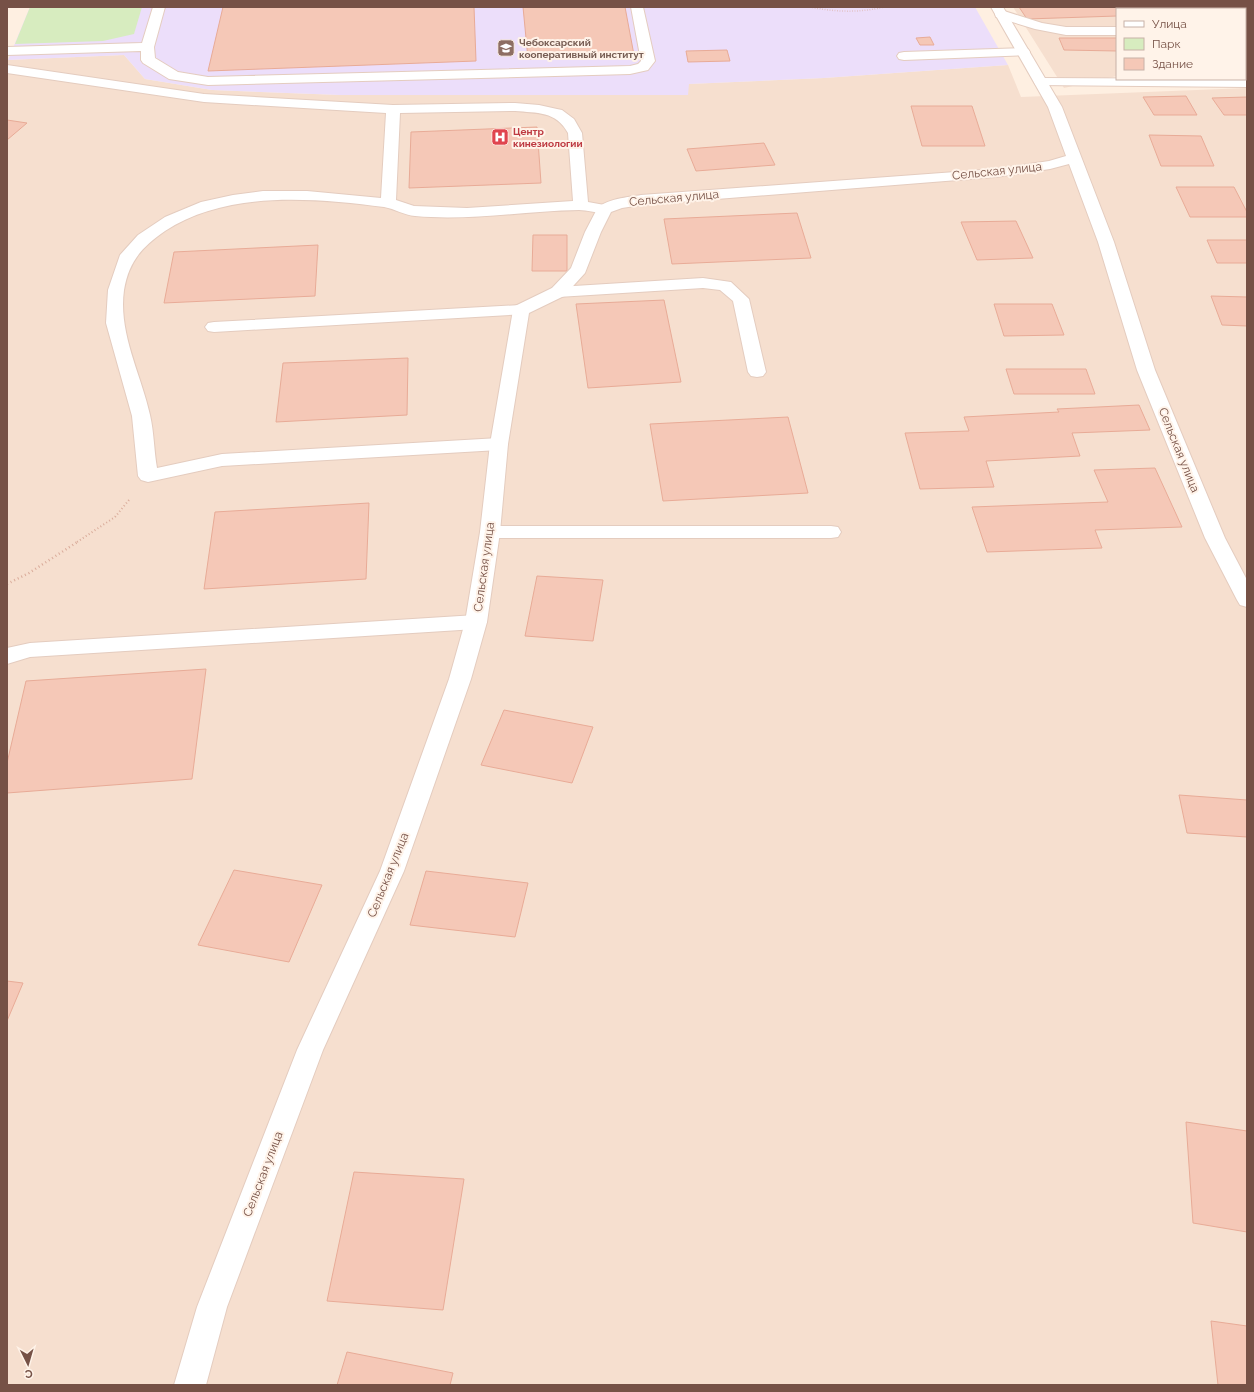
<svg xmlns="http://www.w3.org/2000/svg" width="1254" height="1392" font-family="Raleway,sans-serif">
	<rect width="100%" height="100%" fill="#feefe1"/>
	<path fill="#f6dfcf" d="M1013 7H1247V69H1245V9H1117V76L1064 88Z
		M124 55 145 79 212 90 340 95H688V84L824 78 1008 65 1021 97 1247 88V1385H7V60Z"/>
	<path fill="#ecdefa" d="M30 7H975L1008 65 824 78 689 84 688 95H340L212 90 145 79 124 55 8 60Z"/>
	<path fill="#d7ecbf" d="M30 7H142L134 34 103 41 15 44Z"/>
	<path fill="#f5c8b7" stroke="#e8ab97" d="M223 7H474L476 61 208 71Z
		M523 7H625L634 55 528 59Z
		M1019 7H1246L1247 11H1245V9H1117V16L1027 19Z
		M930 37 934 45H920L916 38Z
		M1059 38H1117V51L1064 50Z
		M727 50 730 61 688 62 686 51Z
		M1186 96 1197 115H1154L1143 97Z
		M1247 97V115H1224L1212 98Z
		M911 106H972L985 146H922Z
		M7 120 27 123 7 140Z
		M537 127 541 183 409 188 411 132Z
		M1149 135 1201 136 1214 166H1161Z
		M764 143 775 165 696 171 687 149Z
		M1176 187H1234L1247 212V217H1190Z
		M797 213 811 258 672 264 664 219Z
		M1016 221 1033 258 977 260 961 222Z
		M533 235H567V271H532Z
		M1207 240H1247V263H1217Z
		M318 245 315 296 164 303 174 252Z
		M1211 296 1247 297V326L1222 325Z
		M664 300 681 382 588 388 576 304Z
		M994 304H1052L1064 335 1004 336Z
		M408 358 407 415 276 422 283 363Z
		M1006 369H1086L1095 394H1014Z
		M1139 405 1150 430 1072 433 1080 456 986 461 994 487 920 489 905 433 969 431 964 417 1059 412 1057 409Z
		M788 417 808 493 663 501 650 424Z
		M1155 468 1182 527 1095 530 1102 548 987 552 972 507 1108 502 1094 470Z
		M369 503 366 579 204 589 215 512Z
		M537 576 603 580 593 641 525 636Z
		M206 669 192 779 7 793V763L26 681Z
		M504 710 593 727 572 783 481 765Z
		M1179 795 1247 800V837L1187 833Z
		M234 870 322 885 289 962 198 945Z
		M426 871 528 883 515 937 410 925Z
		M7 981 23 983 7 1021Z
		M1186 1122 1247 1131V1232L1193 1223Z
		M354 1172 464 1179 443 1310 327 1301Z
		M1211 1321 1247 1326V1385H1218Z
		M347 1352 453 1373 450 1385H337Z"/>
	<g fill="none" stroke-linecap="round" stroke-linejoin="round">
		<defs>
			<path id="lane" d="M153 7H165L154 47 155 58 178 72 208 77 630 66 638 64 641 61 631 7H643L655 61 648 70 630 74 208 85 169 79 143 63 141 60V51L7 55V47L142 43Z
				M1001 10 1042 23 1066 27H1117V35H1066L1035 29 996 17 995 14 996 11Z
				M1245 28H1247V36H1245Z
				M1023 48 1028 49 1030 52 1028 55 904 60 899 59 897 56 899 53 904 52Z
				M7 65 204 94 393 105 515 103 539 105 557 109 562 110 574 119 582 133 588 202 610 206 613 209 610 212C600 215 590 210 579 210 524 211 470 221 415 216 404 215 395 209 384 207 314 198 227 190 165 231 142 247 129 261 124 290 118 333 141 374 150 415 154 432 154 451 157 468L222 454 499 438 506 440 508 444 506 448 499 450 222 466 148 482 141 480 138 476 132 416 106 323 108 290 120 255 138 235 165 217 201 202 233 195 263 191H307L381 198 386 113 204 102 7 73ZM515 111C537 113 556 111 568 133L573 201 467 208 414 206 396 200 400 113Z
				M1041 78 1247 79V87L1036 85 1034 82 1036 79Z
				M703 278 731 282 749 299 766 372 763 376 757 377 751 376 748 372 733 301 720 290 703 288 558 297 552 296 550 292 552 288 558 287Z
				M521 305 527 306 529 310 527 314 214 332 208 331 205 327 208 323 214 322Z
				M490 526H831L838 527 841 532 838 537 831 538H490L483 537 480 532 483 527Z
				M476 615 483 617 487 622 483 627 476 629 30 657 7 664V648L30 643Z"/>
			<path id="street" d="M991 7H1003L1062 107 1114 242 1155 370 1225 538 1247 580V607L1240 605 1237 600 1205 538 1137 370 1098 242 1069 164 1050 169 996 177 641 205 622 208 611 212 601 232 585 273 564 296 529 313 508 444 500 532 487 622 471 679 404 871 323 1050 227 1307 206 1385H174L197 1307 297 1050 380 871 449 679 465 622 480 532 490 444 513 310 515 306 552 288 571 268 585 232 597 209C604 199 630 197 641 195L996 169 1049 161 1066 156 1048 107Z"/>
		</defs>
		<use href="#lane" stroke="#e4ccbf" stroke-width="2"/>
		<use href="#street" stroke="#e4ccbf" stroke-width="2"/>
		<path stroke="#d9ab9a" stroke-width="1.5" stroke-dasharray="0.5 2" stroke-linecap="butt" d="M810 7C834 12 860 13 884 7"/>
		<path stroke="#d9ab9a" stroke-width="2" stroke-dasharray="1 2.5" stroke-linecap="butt" d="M77 542 115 517 129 500"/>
		<path stroke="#d9ab9a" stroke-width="2.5" stroke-dasharray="1 3" stroke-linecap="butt" d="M7 584 29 573 79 541"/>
		<use href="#lane" fill="#fff" fill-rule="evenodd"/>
		<use href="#street" fill="#fff" fill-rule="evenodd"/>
	</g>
	<defs>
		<symbol id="university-square" viewBox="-11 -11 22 22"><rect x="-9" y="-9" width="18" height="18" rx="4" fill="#8d6e63" stroke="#fff3e9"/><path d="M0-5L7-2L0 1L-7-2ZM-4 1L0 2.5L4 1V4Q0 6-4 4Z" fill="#fff"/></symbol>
		<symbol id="hospital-square" viewBox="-11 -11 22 22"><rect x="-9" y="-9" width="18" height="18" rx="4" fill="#e0444e" stroke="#fff3e9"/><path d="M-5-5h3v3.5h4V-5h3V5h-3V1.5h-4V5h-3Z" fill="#fff"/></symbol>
	</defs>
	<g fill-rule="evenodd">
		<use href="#university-square" x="496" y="38" width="20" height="20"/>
		<use href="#hospital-square" x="490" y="127" width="20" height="20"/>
	</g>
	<g text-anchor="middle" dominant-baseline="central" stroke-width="4" stroke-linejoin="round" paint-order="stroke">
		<g font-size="10" font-weight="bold" fill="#785e54" stroke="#fff3e9" text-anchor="start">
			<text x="519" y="42">Чебоксарский<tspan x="519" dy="12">кооперативный институт</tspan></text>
		</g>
		<g font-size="10" font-weight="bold" fill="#be3a42" stroke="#fff3e9" text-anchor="start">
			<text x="513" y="131">Центр<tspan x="513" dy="12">кинезиологии</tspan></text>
		</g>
		<g font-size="12" fill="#765146" stroke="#fff3e9">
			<text transform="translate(997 171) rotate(-6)">Сельская улица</text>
			<text transform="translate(674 198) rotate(-5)">Сельская улица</text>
			<text transform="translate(1179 450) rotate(68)">Сельская улица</text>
			<text transform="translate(484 567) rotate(-82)">Сельская улица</text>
			<text transform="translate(388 875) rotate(-68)">Сельская улица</text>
			<text transform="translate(263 1174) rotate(-69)">Сельская улица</text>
		</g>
	</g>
	<rect width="1254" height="1392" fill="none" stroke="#765146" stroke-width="16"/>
	<rect x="1116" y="8" width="130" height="72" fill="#fff3e9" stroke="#c8b2a8"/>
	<rect x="1124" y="21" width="20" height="6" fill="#ffffff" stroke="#c8b2a8"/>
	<text x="1152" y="28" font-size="12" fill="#765146">Улица</text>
	<rect x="1124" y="38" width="20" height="12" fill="#d7ecbf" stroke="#c8b2a8"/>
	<text x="1152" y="48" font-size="12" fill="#765146">Парк</text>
	<rect x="1124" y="58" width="20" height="12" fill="#f5c8b7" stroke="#c8b2a8"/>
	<text x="1152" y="68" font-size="12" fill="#765146">Здание</text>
	<g transform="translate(28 1364) rotate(175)" stroke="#fff3e9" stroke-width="3" paint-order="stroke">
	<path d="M0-3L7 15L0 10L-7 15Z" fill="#765146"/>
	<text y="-6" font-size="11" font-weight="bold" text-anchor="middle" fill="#765146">С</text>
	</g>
</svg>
